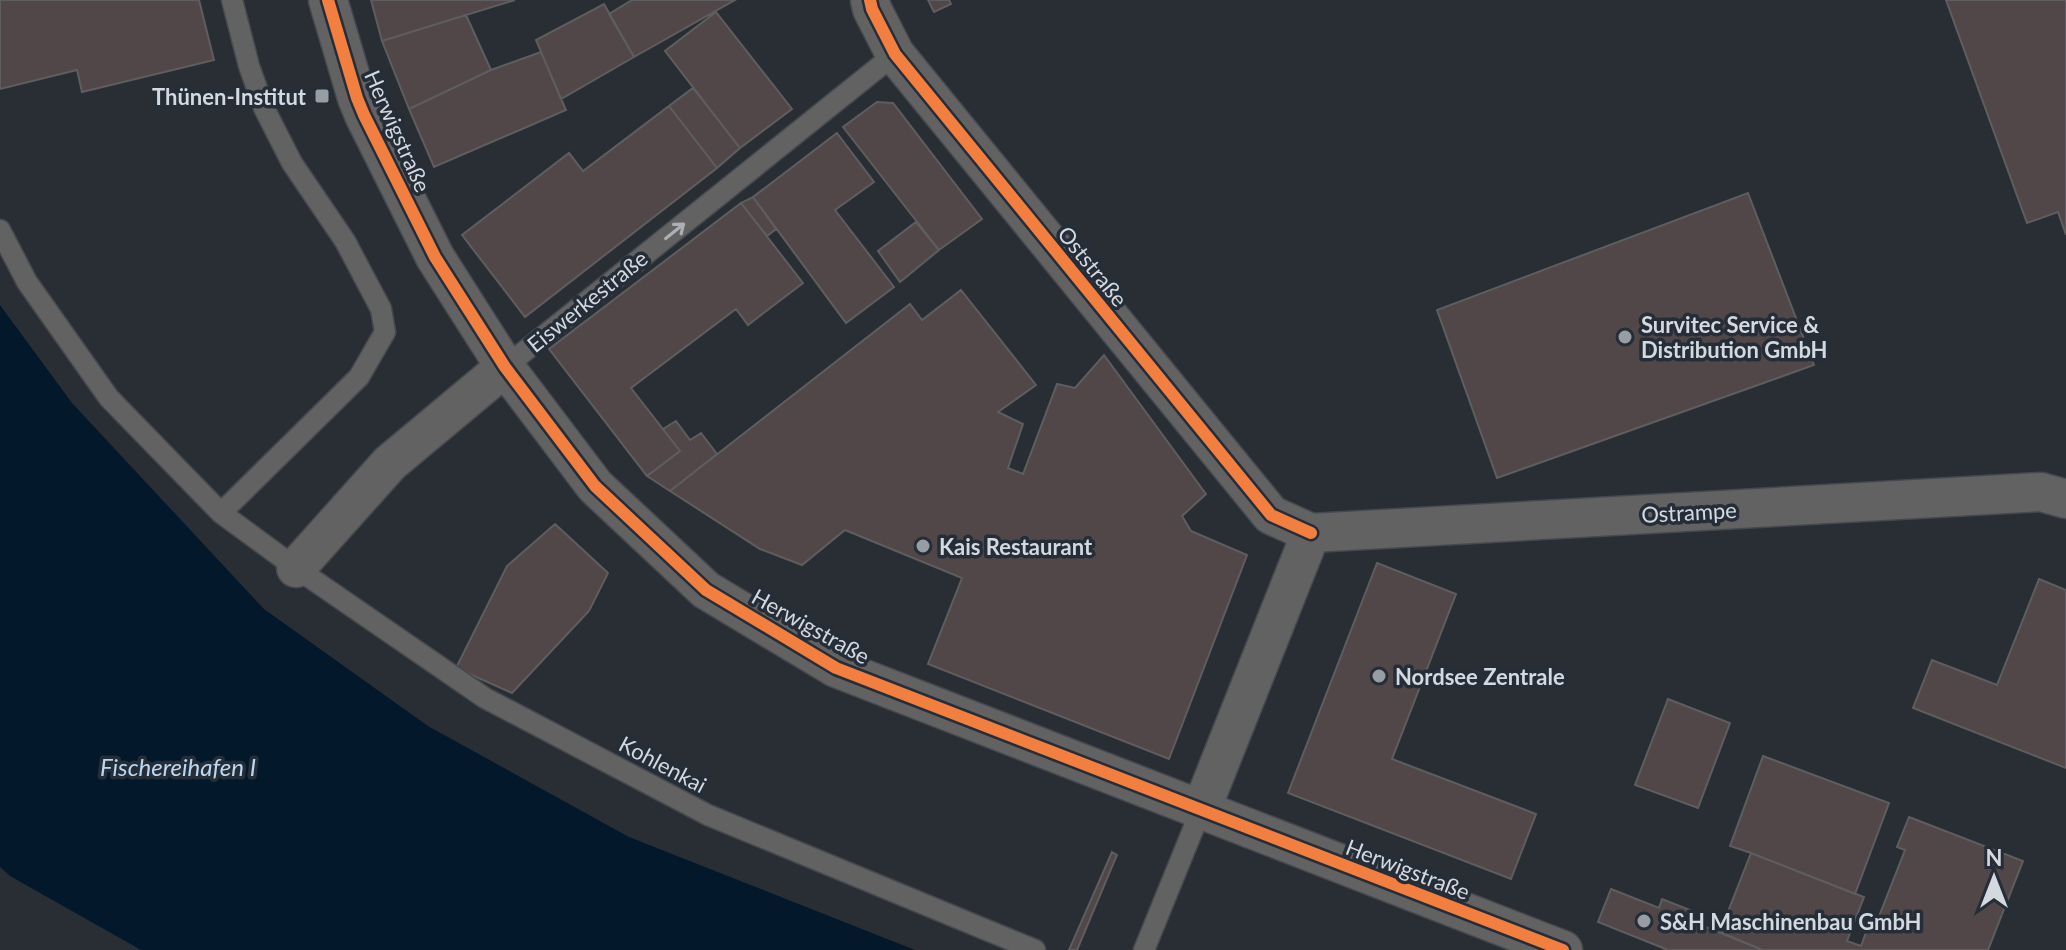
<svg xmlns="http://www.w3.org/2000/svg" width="2066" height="950" font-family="Lato,sans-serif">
	<rect width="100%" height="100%" fill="#292e34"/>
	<path fill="#04182c" d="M0 305 72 403 264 609 428 726 629 837 915 950H141L10 876 0 867Z"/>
	<path fill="#514748" stroke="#5e5d5f" stroke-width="2" d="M0 0H199L214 60 82 92 77 70 0 89Z
		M371 0H515L382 41Z
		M632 0H735L634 57 609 14Z
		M928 0H949L951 4 934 12Z
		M1946 0H2066V235L2058 212 2027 223Z
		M604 4 634 57 561 99 536 40Z
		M716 12 792 109 740 148 665 51Z
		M466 15 491 70 409 109 382 41Z
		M541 52 566 110 434 167 409 109 491 70Z
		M693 88 740 148 717 168 669 106Z
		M877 102 893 103 982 219 939 250 843 127Z
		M669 106 717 168 525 317 462 235 569 153 583 171Z
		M837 133 874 182 835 210 894 287 846 323 753 197Z
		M1748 193 1814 365 1497 478 1437 310Z
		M753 197 776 229 767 236 741 203Z
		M741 203 803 283 748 325 736 309 631 388 680 451 647 476 549 349Z
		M916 222 939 250 900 282 878 251Z
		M961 290 1036 385 998 412 1023 424 1008 468 1023 474 1057 384 1075 388 1104 355 1206 494 1182 516 1191 531 1247 555 1169 759 928 664 962 578 845 530 802 565 760 549 670 491 910 304 922 320Z
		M676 421 690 440 701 433 717 454 670 491 647 476 680 451 663 429Z
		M555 524 608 573 589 611 512 693 456 668 507 566Z
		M1377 563 1456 594 1392 759 1536 814 1511 879 1288 793Z
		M2039 579 2066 590V768L1913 708 1932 660 1997 685Z
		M1668 699 1730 723 1698 808 1635 785Z
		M1763 756 1889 803 1855 894 1751 853 1730 846Z
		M1909 817 2023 861 1988 950H1760V949L1720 932 1751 853 1864 897 1847 941 1861 946 1868 927 1874 929 1905 850 1897 847Z
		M1112 852 1117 855 1077 950H1069Z
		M1611 889 1659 908 1662 899 1690 910 1686 919 1760 949V950H1668L1598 922Z"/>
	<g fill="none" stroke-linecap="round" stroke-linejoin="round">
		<defs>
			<path id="service" d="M0 230 27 282 109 398 221 513 296 568 485 698 708 815 1035 950
				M505 367 895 54
				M221 513 359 377 385 332 381 309 345 241 292 163 264 108 249 66 232 0
				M1144 950 1201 810"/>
			<path id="minor" d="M328 0 357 98 364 115 435 257 505 367 595 486 706 590 836 668 1563 950
				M870 0 872 9 895 54 1271 515 1311 533 2041 492 2066 499
				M296 568 390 463 505 367
				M1201 810 1311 533"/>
		</defs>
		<use href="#service" stroke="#45494f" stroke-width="23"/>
		<use href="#minor" stroke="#45494f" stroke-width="41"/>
		<use href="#service" stroke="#636263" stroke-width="20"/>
		<use href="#minor" stroke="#636263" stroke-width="38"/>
		<defs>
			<path id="cycleway" d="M328 0 357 98 364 115 435 257 505 367 595 486 706 590 836 668 1563 950
				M870 0 872 9 895 54 1271 515 1311 533"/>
		</defs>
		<use href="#cycleway" stroke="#252e38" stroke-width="17"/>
		<use href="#cycleway" stroke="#f27e40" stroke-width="12"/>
	</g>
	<defs><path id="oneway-shaft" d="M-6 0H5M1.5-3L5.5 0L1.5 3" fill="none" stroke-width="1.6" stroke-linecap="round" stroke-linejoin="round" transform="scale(2)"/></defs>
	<use stroke="#acafb4" href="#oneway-shaft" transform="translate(675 231) rotate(-39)"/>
	<g fill="#989da3" stroke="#252e38" stroke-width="3">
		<rect x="314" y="88" width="16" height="16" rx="4"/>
		<circle cx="1625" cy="337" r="8"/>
		<circle cx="923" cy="546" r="8"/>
		<circle cx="1379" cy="676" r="8"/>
		<circle cx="1644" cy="921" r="8"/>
	</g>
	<g text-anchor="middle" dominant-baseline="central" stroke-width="7" stroke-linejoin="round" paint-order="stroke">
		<g font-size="22" font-weight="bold" fill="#d3d9df" stroke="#252e38" text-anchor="start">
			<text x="306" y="96" text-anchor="end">Thünen-Institut</text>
			<text x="1641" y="324">Survitec Service &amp;<tspan x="1641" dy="25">Distribution GmbH</tspan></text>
			<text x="939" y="546">Kais Restaurant</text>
			<text x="1395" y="676">Nordsee Zentrale</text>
			<text x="1660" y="921">S&amp;H Maschinenbau GmbH</text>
		</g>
		<g font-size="22" fill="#d3d9df" stroke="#252e38">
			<text transform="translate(398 131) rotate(66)">Herwigstraße</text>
			<text transform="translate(1093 266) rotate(51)">Oststraße</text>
			<text transform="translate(587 301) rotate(-39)">Eiswerkestraße</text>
			<text transform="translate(1689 512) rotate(-3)">Ostrampe</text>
			<text transform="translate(811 626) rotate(29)">Herwigstraße</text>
			<text transform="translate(663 764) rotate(28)">Kohlenkai</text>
			<text transform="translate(1408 869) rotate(21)">Herwigstraße</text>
		</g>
		<g font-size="24" font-style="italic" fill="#bbd7f1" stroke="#252e38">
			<text x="178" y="766">Fischereihafen I</text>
		</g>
	</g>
	<g transform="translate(1994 878)" stroke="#252e38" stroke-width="6" paint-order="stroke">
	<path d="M0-6L14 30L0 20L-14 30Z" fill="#d3d9df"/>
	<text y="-12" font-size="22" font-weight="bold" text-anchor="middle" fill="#d3d9df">N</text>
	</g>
</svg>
